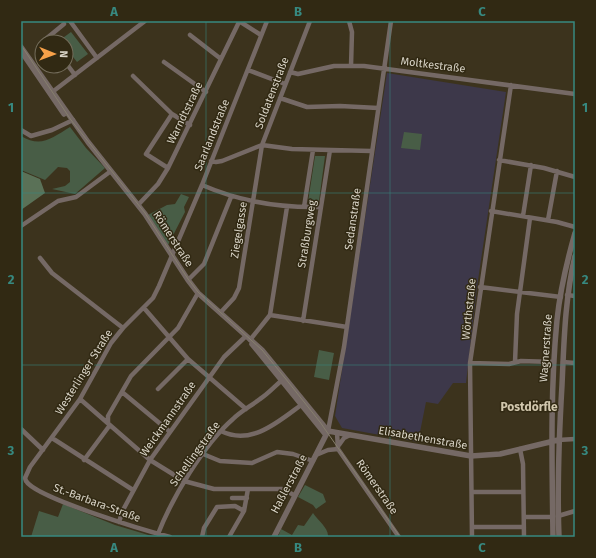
<svg xmlns="http://www.w3.org/2000/svg" width="596" height="558" font-family="'Fira Sans',sans-serif">
	<rect width="100%" height="100%" fill="#3c331d"/>
	<path fill="#3d384a" d="M387 73 506 92 477 287 466 383H453L438 404 426 402 418 442 342 428 335 416Z"/>
	<path fill="#485d46" d="M71 32 88 54 77 62 66 48V42L60 40Z
		M70 127 86 148 105 168 75 194 52 189 65 186 70 182V171L67 168 58 167 45 180 21 170V136C41 148 52 138 70 127Z
		M404 132 422 134 420 150 401 148Z
		M315 156H325L319 201 308 202Z
		M181 194 189 197 184 207 185 212 168 245 148 215 167 205 175 204Z
		M319 350 334 353 329 380 314 377Z
		M305 485 323 494 326 502 316 509 313 505 298 497Z
		M63 504 115 525 155 537H31L39 511 58 517Z
		M313 513C318 521 329 528 328 537H278L281 529 292 535 298 525 304 526Z"/>
	<path fill="#5a7157" d="M21 171 40 179 45 193 21 210Z"/>
	<g fill="none" stroke-linecap="round" stroke-linejoin="round">
		<path stroke="#756965" stroke-width="4.5" d="M70 21 97 58
			M239 21 261 35
			M349 21 352 32 351 66
			M190 35 221 59
			M50 42 47 38 64 24
			M164 62 206 92
			M66 63 75 75
			M248 70 285 84
			M290 72 298 74 334 66H364L575 94
			M133 76 172 114 190 125
			M51 93 145 21
			M280 98 307 107 340 106 378 108
			M21 130 31 136 52 130 73 120
			M499 160 544 168 575 177
			M211 161 216 162 222 161 262 145 310 21
			M168 168 146 154 172 114
			M202 185C241 202 279 208 321 207
			M138 205 158 184 168 168 239 22
			M304 207 313 150
			M491 211 557 222 575 227
			M523 216 531 165
			M548 220 557 171
			M21 226 58 201 76 197 111 171
			M40 258 52 273 123 328
			M188 280 204 264 231 197
			M480 287 561 297
			M567 295 575 296
			M144 308 188 359 246 409
			M221 312 234 298 239 288 262 145 292 149 371 151
			M270 315 347 327
			M303 321 330 150
			M250 340 270 315 287 207
			M515 362 517 314 530 218
			M563 362 575 363
			M470 363 509 364 521 361 554 362
			M158 389 188 359
			M122 392 169 431
			M80 399 150 460 184 481 214 489H282L294 495
			M108 422V416L131 376 178 328 198 293
			M21 429 43 450
			M221 431C251 446 278 422 301 405
			M328 431 344 347 391 21
			M337 433 338 449
			M52 438 133 490
			M558 440 575 439
			M339 445 344 438 350 435
			M338 449 399 537
			M520 449 523 464 524 537
			M203 454 220 461 252 463 277 452 293 454 313 461
			M316 455 328 450 338 449
			M84 460 110 425
			M26 481 25 478 30 467 80 399 111 343 123 328 153 298 159 286 202 185 267 21
			M26 481C36 498 147 531 170 537
			M472 492H523
			M232 498H247
			M558 516 575 511
			M524 517H553
			M119 522 123 510 150 460 224 357 246 336
			M472 527H524
			M158 534C172 498 204 444 233 419 241 411 251 406 260 399 268 394 274 387 281 381
			M202 537 204 528 217 507 235 506 244 511
			M229 537 244 511 248 489
			M472 537 470 363 511 85"/>
		<path stroke="#756965" stroke-width="5.5" d="M21 47 88 142 145 214 188 280 198 293 262 350 328 431 471 456 500 454 558 440
			M21 51 64 114
			M252 344 326 435
			M274 537 327 433
			M553 537C552 465 550 392 557 320 560 291 567 261 575 233
			M559 537C557 486 559 436 562 385 564 341 565 298 575 256"/>
		<path stroke="#867f6d" stroke-width="1" d="M21 45 71 120 145 213 188 279 198 292 262 350 285 378 320 422 400 537"/>
	</g>
	<path fill="none" stroke="#378980" stroke-width="1" stroke-opacity="0.55" d="M206 21V537M390 21V537M21 193H575M21 365H575"/>
	<g text-anchor="middle" dominant-baseline="central" stroke-width="3" stroke-linejoin="round" paint-order="stroke">
		<g font-size="11" fill="#d8d3c6" stroke="#312913">
			<text transform="translate(433 65) rotate(7)">Moltkestraße</text>
			<text transform="translate(272 93) rotate(-69)">Soldatenstraße</text>
			<text transform="translate(185 113) rotate(-64)">Warndtstraße</text>
			<text transform="translate(212 135) rotate(-68)">Saarlandstraße</text>
			<text transform="translate(353 219) rotate(-82)">Sedanstraße</text>
			<text transform="translate(239 230) rotate(-81)">Ziegelgasse</text>
			<text transform="translate(307 234) rotate(-81)">Straßburgweg</text>
			<text transform="translate(173 239) rotate(57)">Römerstraße</text>
			<text transform="translate(469 309) rotate(-84)">Wörthstraße</text>
			<text transform="translate(546 348) rotate(-86)">Wagnerstraße</text>
			<text transform="translate(84 372) rotate(-58)">Westerlinger Straße</text>
			<text transform="translate(168 419) rotate(-55)">Weickmannstraße</text>
			<text transform="translate(423 438) rotate(10)">Elisabethenstraße</text>
			<text transform="translate(195 454) rotate(-54)">Schellingstraße</text>
			<text transform="translate(289 484) rotate(-62)">Haßlerstraße</text>
			<text transform="translate(377 487) rotate(55)">Römerstraße</text>
			<text transform="translate(97 503) rotate(20)">St.-Barbara-Straße</text>
		</g>
		<g font-size="12" font-weight="bold" fill="#d1c7ad" stroke="#312913">
			<text x="529" y="407">Postdörfle</text>
		</g>
	</g>
	<rect width="596" height="558" fill="none" stroke="#312913" stroke-width="44"/>
	<g transform="translate(54 54) rotate(91)"><circle r="19" fill="#312913" stroke="#746d5b"/>
	<path d="M0-3L7 15L0 10L-7 15Z" fill="#f7a149"/>
	<text y="-6" font-size="11" font-weight="bold" text-anchor="middle" fill="#d8d3c6">N</text>
	</g>
	<rect x="22" y="22" width="552" height="514" fill="none" stroke="#378980" stroke-width="1.5"/>
	<g font-size="13" text-anchor="middle" font-weight="bold" fill="#378980">
		<text x="114" y="16">A</text>
		<text x="298" y="16">B</text>
		<text x="482" y="16">C</text>
		<text x="11" y="112">1</text>
		<text x="585" y="112">1</text>
		<text x="11" y="284">2</text>
		<text x="585" y="284">2</text>
		<text x="11" y="455">3</text>
		<text x="585" y="455">3</text>
		<text x="114" y="552">A</text>
		<text x="298" y="552">B</text>
		<text x="482" y="552">C</text>
	</g>
</svg>
